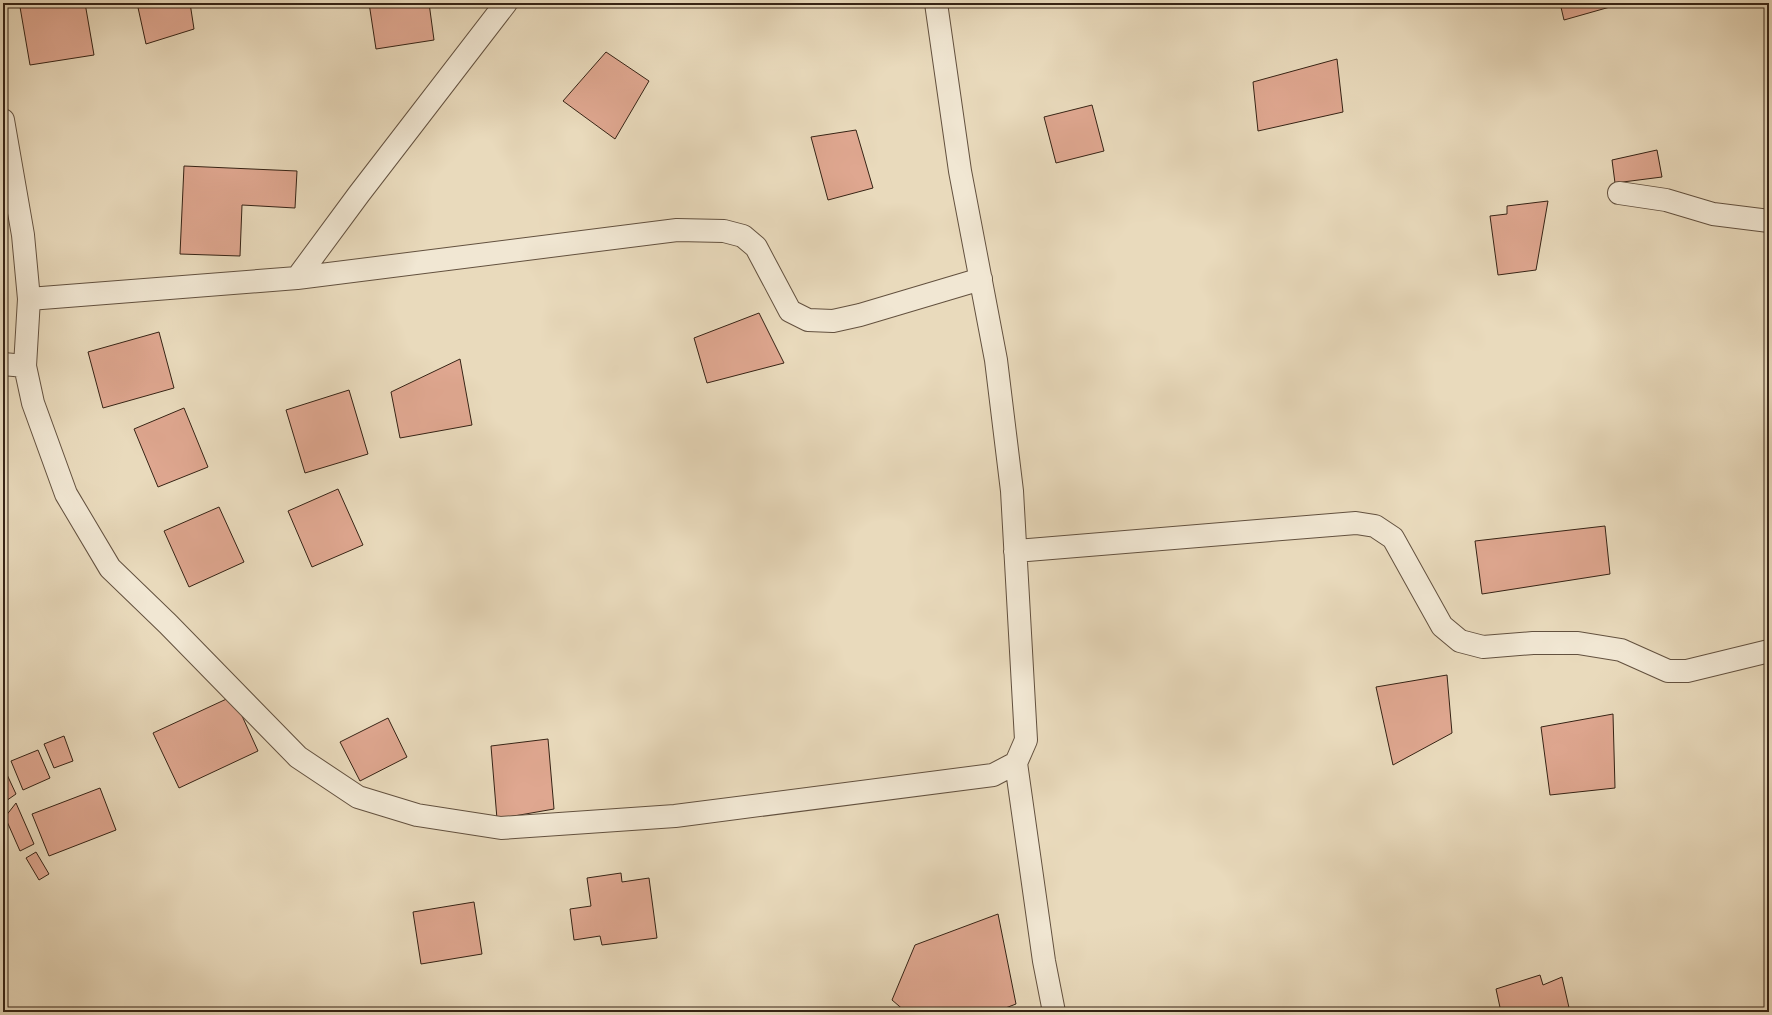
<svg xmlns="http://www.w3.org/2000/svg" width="1772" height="1015" font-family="'Libre Caslon Text',serif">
	<rect width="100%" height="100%" fill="#e9dabc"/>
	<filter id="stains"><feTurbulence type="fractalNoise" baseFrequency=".005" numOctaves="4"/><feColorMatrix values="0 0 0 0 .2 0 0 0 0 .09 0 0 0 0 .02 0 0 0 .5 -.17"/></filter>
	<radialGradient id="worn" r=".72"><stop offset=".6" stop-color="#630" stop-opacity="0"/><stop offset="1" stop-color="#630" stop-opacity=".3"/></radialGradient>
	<path fill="#dfa790" stroke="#362315" d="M38 3H85L94 55 30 65 20 7Z
		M137 3H190L194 29 146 44Z
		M369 3H429L434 40 376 49Z
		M1560 3H1624L1564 20Z
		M606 52 649 81 615 139 563 101Z
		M1337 59 1343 112 1258 131 1253 82Z
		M1092 105 1104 151 1056 163 1044 117Z
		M856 130 873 188 828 200 811 137Z
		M1657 150 1662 177 1615 183 1612 160Z
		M184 166 297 171 295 208 242 205 240 256 180 254Z
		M1548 201 1536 270 1498 275 1490 216 1507 214V206Z
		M759 313 784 363 707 383 694 338Z
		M159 332 174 388 103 408 88 352Z
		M460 359 472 425 400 438 391 392Z
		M349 390 368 454 305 473 286 410Z
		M184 408 208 467 158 487 134 429Z
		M338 489 363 545 312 567 288 511Z
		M219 507 244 562 189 587 164 531Z
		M1605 526 1610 574 1482 594 1475 541Z
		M1447 675 1452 733 1393 765 1376 687Z
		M233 696 258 751 179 788 153 733Z
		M1613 714 1615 788 1550 795 1541 727Z
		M388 718 407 757 360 781 340 742Z
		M64 736 73 761 54 768 44 744Z
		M548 739 554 809 497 819 491 746Z
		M38 750 50 778 23 790 11 761Z
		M3 766 16 794 3 803Z
		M100 788 116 830 49 856 32 814Z
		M16 803 34 844 20 851 5 817Z
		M36 852 49 874 39 880 26 858Z
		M621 873 622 882 649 878 657 938 602 945 600 936 574 940 570 909 591 906 587 878Z
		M474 902 482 954 421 964 413 912Z
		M998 914 1016 1004 995 1012H906L892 1000 915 945Z
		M1540 975 1543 985 1562 977 1570 1012H1501L1496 989Z"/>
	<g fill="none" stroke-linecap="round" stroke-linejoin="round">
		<defs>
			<path id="minor" d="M3 120 23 235 29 299 25 366 33 403 66 494 110 568 168 624 298 757 358 797 417 815 501 828 675 816 993 775 1016 763 1026 740 1012 491 996 360 960 171 936 3
				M1619 193 1666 200 1713 214 1769 221
				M297 278 359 194 506 3
				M29 299 297 278 677 230 724 231 743 236 756 247 790 311 808 320 833 321 860 315 981 279
				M3 364 25 366
				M1015 551 1356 523 1375 526 1393 538 1442 626 1460 641 1483 647 1533 643H1578L1621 650 1668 671H1687L1769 651
				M1016 763 1044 961 1054 1012"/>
		</defs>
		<use href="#minor" stroke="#63513f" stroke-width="24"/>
		<use href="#minor" stroke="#f1e7d3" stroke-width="22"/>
	</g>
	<rect width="1772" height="1015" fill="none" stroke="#e9dabc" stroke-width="16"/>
	<rect x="4" y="4" width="1764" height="1007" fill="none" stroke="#362315" stroke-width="2"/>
	<rect x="8" y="8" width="1756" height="999" fill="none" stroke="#362315"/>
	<rect width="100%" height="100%" filter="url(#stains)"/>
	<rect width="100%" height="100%" fill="url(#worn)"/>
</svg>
